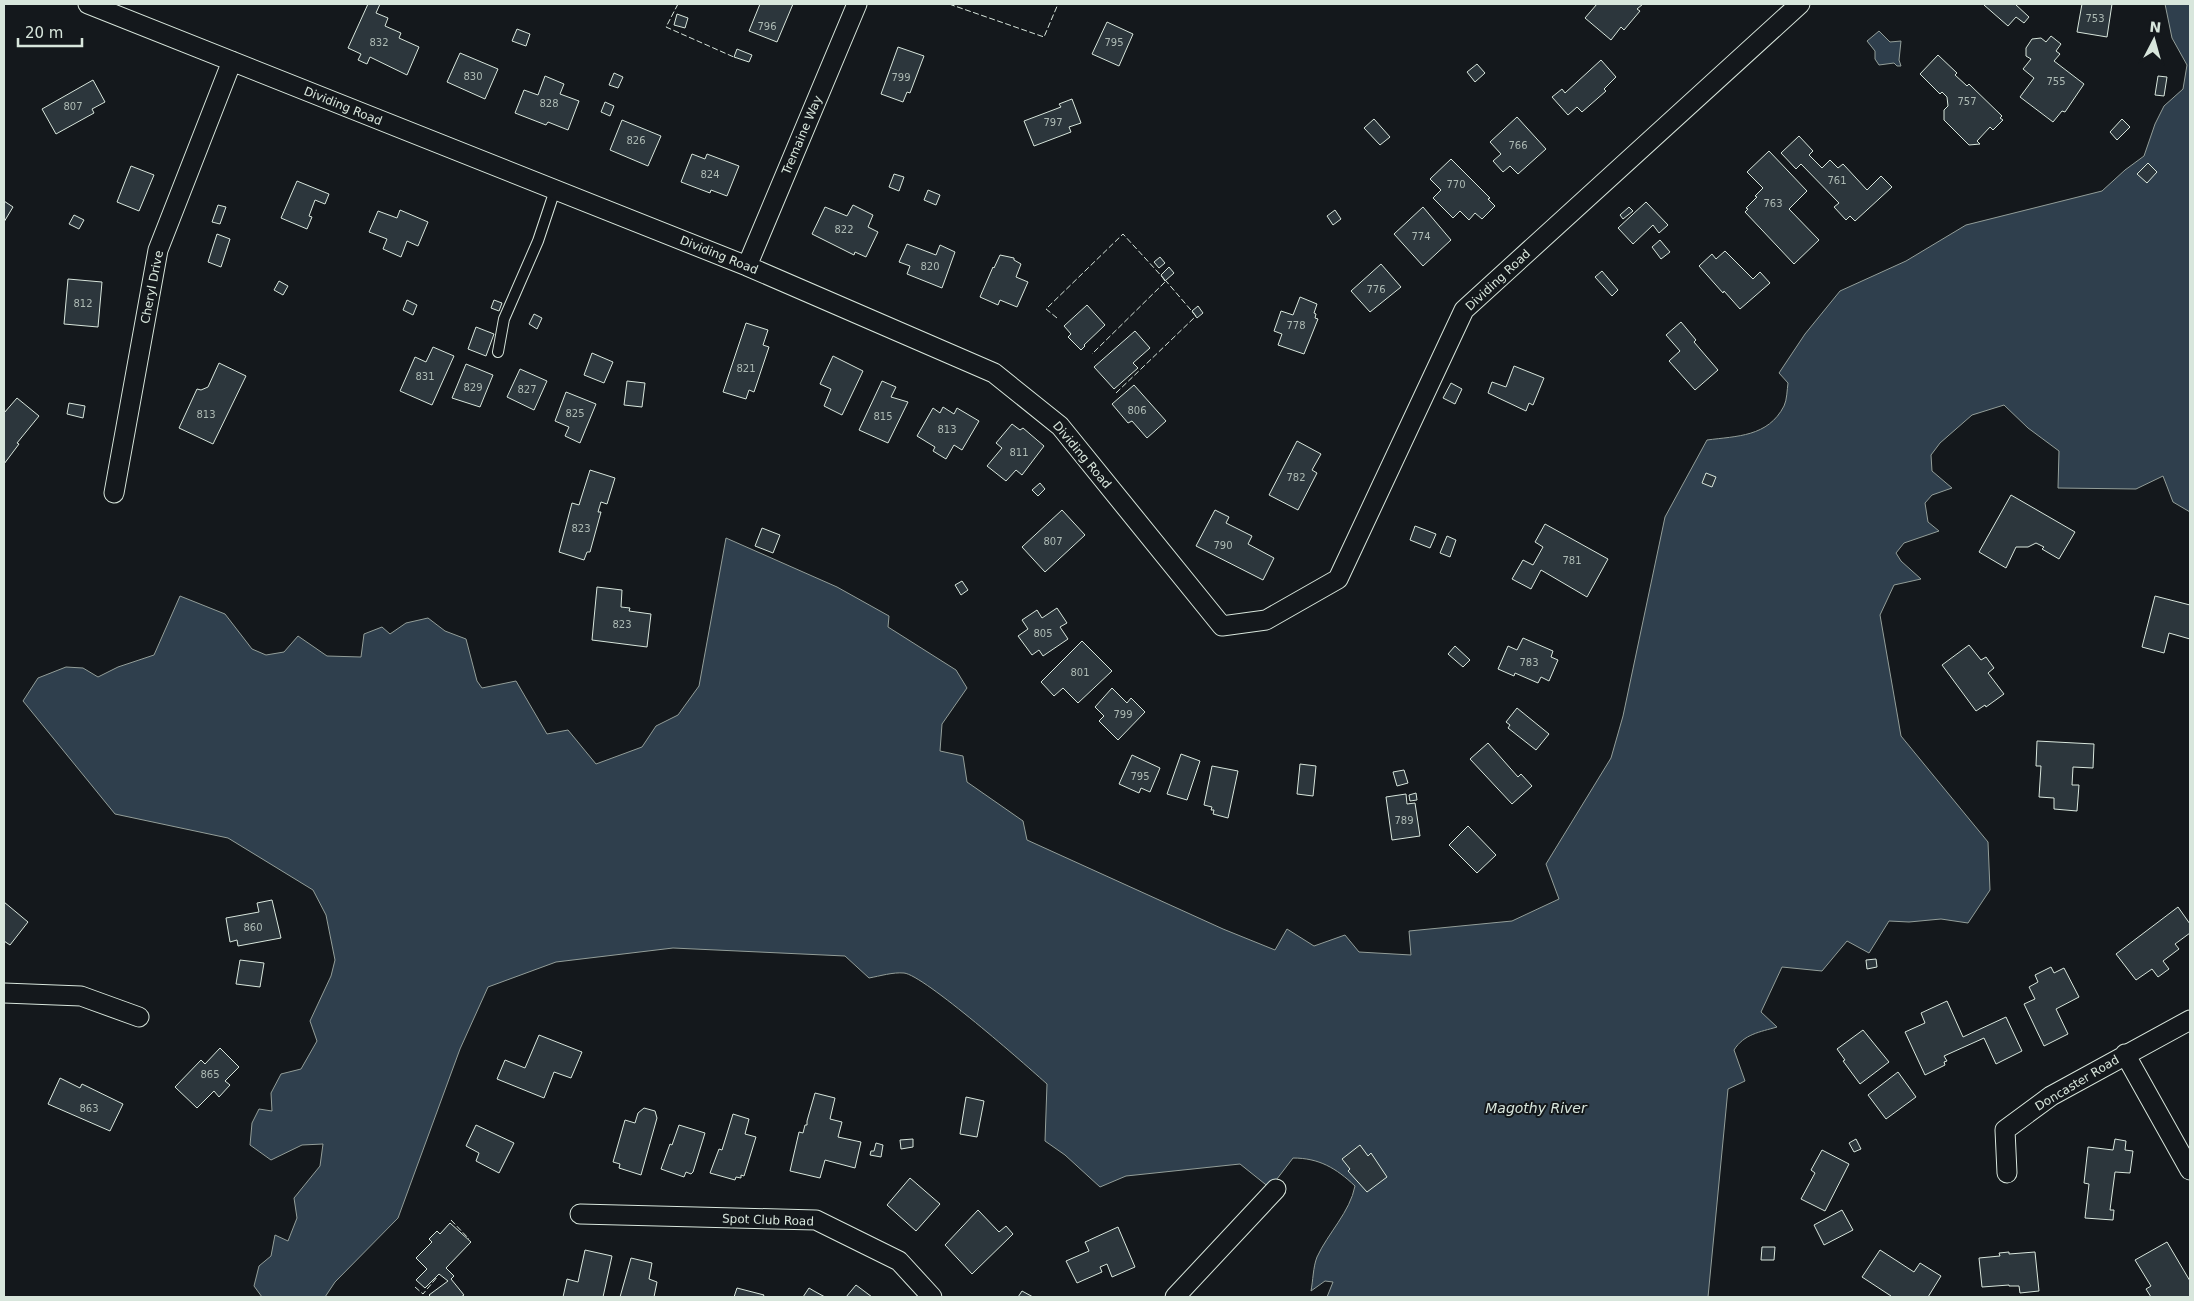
<svg xmlns="http://www.w3.org/2000/svg" width="2194" height="1301" font-family="'DejaVu Sans',sans-serif">
	<rect width="100%" height="100%" fill="#14181c"/>
	<path fill="#2f3f4d" stroke="#939e99" d="M2165 4H2190V512L2173 502 2163 476 2136 489 2058 488 2059 451 2028 428 2004 405 1972 415 1940 443 1931 455 1932 471 1952 488 1932 495 1925 503 1928 522 1939 531 1904 543 1896 553 1901 561 1921 579 1894 585 1880 615 1901 736 1988 842 1990 890 1968 923 1941 919 1909 922 1889 921 1869 953 1847 941 1822 971 1782 967 1761 1012 1777 1027C1760 1032 1744 1034 1734 1050L1745 1081 1728 1089 1708 1297H1327L1333 1282 1325 1281 1311 1291C1313 1281 1313 1267 1317 1257 1328 1233 1350 1212 1355 1186 1336 1168 1319 1158 1293 1158L1270 1188 1240 1164 1126 1176 1100 1187 1065 1155 1045 1141 1047 1084C1027 1066 924 975 904 973 893 972 880 976 869 978L845 956 673 948 556 962 488 987 460 1049 398 1218 335 1282 325 1297H262L254 1286 259 1266 271 1256 275 1235 288 1241 297 1218 294 1198 320 1166 323 1144 302 1145 271 1160 250 1145 252 1123 259 1109 272 1111 271 1093 281 1074 301 1069 317 1041 310 1021 331 976 335 960 326 915 313 890 228 838 115 814 23 701 38 678 66 667 83 668 98 677 118 667 154 655 180 596 225 614 252 649 266 655 284 652 298 636 327 656 361 657 364 634 382 627 390 634 406 623 428 618 445 631 466 639 477 681 482 688 516 681 547 734 568 730 596 764 642 747 656 726 678 715 699 686 726 538 837 587 889 616 888 627 956 670 967 688 942 724 940 751 963 756 967 782 1023 821 1027 840 1223 929 1275 950 1287 929 1314 946 1345 935 1359 952 1411 955 1409 931 1512 921 1559 899 1546 864 1611 758 1623 716 1665 517 1707 440C1737 436 1768 437 1784 406 1787 400 1787 390 1788 383L1779 373 1805 334 1840 291 1906 261 1966 225 2102 191 2125 170 2144 156 2155 124 2164 106 2183 89 2187 65 2172 38Z
		M1879 31 1890 42 1901 41 1899 60 1901 66H1897L1894 63 1879 65 1875 59V51L1867 41Z"/>
	<path fill="#2c363c" stroke="#d8e6dc" d="M368 4H380L376 13 388 18 385 26 401 33 399 38 419 47 407 75 370 57 367 64 358 60 361 54 348 48Z
		M760 4H793L777 42 749 31Z
		M1597 4H1643L1637 9 1640 11 1624 30 1621 27 1611 40 1585 18Z
		M1985 4H2015L2029 17 2024 23 2016 17 2008 26 1984 5Z
		M2082 4H2112L2107 37 2077 32Z
		M677 14 688 18 685 28 674 25Z
		M1107 22 1133 34 1119 66 1092 54Z
		M517 29 530 34 526 46 512 41Z
		M2051 36 2061 44 2056 51 2060 54 2054 61 2084 84 2065 112 2062 111 2053 122 2020 97 2034 78 2023 69 2031 59 2026 56V48L2032 39 2041 38 2046 42Z
		M898 47 924 56 910 93 907 92 903 102 881 94Z
		M737 49 752 55 749 62 734 57Z
		M460 53 498 69 485 99 447 82Z
		M1938 55 1957 73 1955 75 1967 86 1969 84 2002 116 2000 118 2003 120 1993 130 1990 127 1977 141 1980 144 1969 145 1944 120V110L1948 106 1947 97 1942 92 1940 94 1920 74Z
		M1601 60 1616 77 1604 89 1606 91 1582 112 1577 107 1568 115 1552 97 1562 89 1565 93Z
		M1477 64 1485 73 1475 82 1467 72Z
		M614 73 623 77 618 88 609 85Z
		M545 76 564 84 560 94 579 101 568 130 548 122 546 125 515 113 524 90 538 95Z
		M2158 76 2167 77 2164 96 2155 95Z
		M93 80 105 102 92 109 94 113 56 134 42 109Z
		M1072 99 1081 123 1069 127 1071 132 1034 146 1024 121 1061 107 1059 104Z
		M605 102 614 106 610 116 601 112Z
		M1517 117 1546 149 1518 174 1510 166 1503 172 1493 161 1501 154 1490 142Z
		M1374 119 1390 137 1380 145 1364 128Z
		M2122 119 2130 127 2117 140 2110 132Z
		M622 120 661 136 648 166 610 150Z
		M1799 136 1813 151 1809 155 1822 168 1830 160 1838 168 1843 164 1844 165 1867 190 1881 176 1892 187 1855 221 1850 216 1846 220 1834 207 1839 203 1801 164 1796 169 1781 153Z
		M1769 151 1807 191 1789 209 1819 240 1794 264 1745 212 1748 209 1746 208 1757 197 1755 196 1763 188 1747 172Z
		M692 154 705 159 707 154 739 166 727 196 711 190 710 193 681 182Z
		M1451 159 1490 198 1488 199 1495 206 1482 219 1475 213 1469 220 1460 211 1453 218 1433 198 1441 190 1430 179Z
		M2148 163 2157 172 2147 183 2137 174Z
		M131 166 154 175 139 211 117 202Z
		M894 174 904 177 899 191 889 187Z
		M297 181 329 194 325 204 315 200 309 216 312 217 307 229 281 218Z
		M928 190 940 195 936 205 924 200Z
		M4 201 13 207 4 222Z
		M1646 202 1668 225 1659 233 1653 225 1633 244 1618 228Z
		M218 205 226 207 220 224 212 222Z
		M853 205 873 215 868 227 878 232 866 257 855 252 854 255 812 234 825 207 847 216Z
		M1423 207 1451 240 1423 266 1394 234Z
		M1629 207 1633 211 1623 219 1620 215Z
		M400 210 428 222 418 246 407 241 401 257 383 249 387 239 369 232 378 211 397 218Z
		M1335 210 1341 219 1333 225 1327 216Z
		M74 215 84 220 79 229 69 224Z
		M217 234 230 239 221 267 208 262Z
		M1660 240 1670 252 1661 259 1652 247Z
		M907 244 936 255 940 245 955 252 942 288 907 274 910 266 899 262Z
		M1725 251 1753 279 1760 272 1770 283 1740 309 1724 291 1723 293 1699 266 1712 254 1716 259Z
		M1000 255 1014 258V260L1021 264 1016 277 1028 282 1017 307 1000 300 998 305 980 297 993 267 994 268Z
		M1160 257 1165 263 1159 268 1154 262Z
		M1381 264 1401 287 1370 312 1351 291Z
		M1169 267 1174 273 1165 281 1161 275Z
		M1602 271 1618 290 1612 296 1595 277Z
		M68 279 102 282 98 327 64 324Z
		M279 281 288 286 283 295 274 290Z
		M1300 297 1317 304 1314 313 1316 314 1315 318 1318 319 1304 354 1278 345 1282 334 1274 331 1281 311 1293 315Z
		M407 300 417 305 413 315 403 310Z
		M494 300 502 303 499 311 491 308Z
		M1087 305 1105 325 1084 345 1085 346 1081 350 1068 337 1071 334 1064 326Z
		M1198 306 1203 313 1197 318 1192 311Z
		M534 314 542 318 537 329 529 324Z
		M1681 322 1696 340 1694 342 1718 370 1695 390 1669 361 1680 351 1666 335Z
		M746 323 768 330 763 345 769 347 754 392 749 390 746 399 723 392Z
		M476 327 494 334 486 356 468 349Z
		M1135 331 1150 348 1133 363 1138 368 1114 389 1094 367Z
		M433 347 454 356 432 405 400 391 415 357 426 362Z
		M592 353 613 362 604 383 584 375Z
		M833 356 863 371 842 415 824 406 831 389 820 384Z
		M219 363 246 376 213 444 179 428 197 389 201 390 208 387Z
		M466 364 493 375 480 407 452 398Z
		M1514 366 1544 378 1533 405 1529 403 1526 411 1488 393 1492 382 1506 387Z
		M520 369 547 381 534 410 507 397Z
		M627 381 645 383 642 407 624 405Z
		M882 381 896 387 891 397 908 402 888 443 859 430Z
		M1451 383 1462 389 1455 404 1443 398Z
		M1134 385 1166 421 1147 438 1132 421 1128 423 1112 404Z
		M566 392 596 404 580 443 565 436 569 427 555 421Z
		M17 398 39 416 17 443 19 444 4 464V413Z
		M69 403 85 406 83 418 67 414Z
		M943 407 954 414 957 408 979 421 962 450 954 445 946 459 933 451 935 447 917 436 933 408 940 413Z
		M1012 424 1020 430 1023 428 1044 446 1022 475 1016 470 1006 481 987 466 1002 448 996 443Z
		M1297 441 1321 454 1312 470 1317 473 1298 510 1269 495Z
		M590 470 615 478 607 504 601 502 598 512H601L590 552H587L584 560 559 552 572 503 579 505Z
		M1706 473 1716 477 1712 487 1702 483Z
		M1040 483 1045 489 1038 496 1032 490Z
		M2011 495 2075 532 2059 559 2042 549 2044 547 2036 543 2028 547H2016L2006 568 1979 552Z
		M1062 510 1085 535 1045 572 1022 547Z
		M1215 510 1229 517 1226 523 1252 536 1248 544 1274 558 1263 580 1196 546Z
		M1545 524 1608 559 1587 597 1541 570 1531 589 1512 579 1523 560 1533 565 1543 547 1535 542Z
		M1415 526 1436 534 1430 548 1410 540Z
		M762 528 780 535 773 553 755 546Z
		M1447 536 1456 540 1450 557 1440 553Z
		M962 581 968 590 961 595 955 585Z
		M597 587 622 590 621 607 630 608 629 611 651 614 647 647 592 640Z
		M2155 596 2190 605V639L2169 633 2164 653 2142 647Z
		M1057 608 1067 623 1060 627 1068 639 1043 656 1039 650 1032 655 1018 636 1028 629 1022 620 1037 610 1042 618Z
		M1523 638 1553 651 1551 657 1558 660 1549 681 1541 677 1538 683 1515 673 1514 676 1498 669 1508 646 1517 650Z
		M1082 641 1112 671 1078 703 1063 688 1054 696 1041 682Z
		M1969 645 1981 660 1986 657 1994 668 1988 673 2004 694 1986 707 1985 705 1976 711 1942 665Z
		M1455 646 1470 660 1463 667 1448 654Z
		M1112 688 1127 703 1131 698 1145 712 1118 740 1099 721 1104 716 1095 707Z
		M1517 708 1549 734 1536 750 1508 728 1510 725 1506 722Z
		M2037 741 2094 744 2093 768 2073 767 2072 785H2079L2077 811 2054 809V798L2039 797 2041 766H2036Z
		M1488 743 1518 777 1521 774 1532 786 1512 804 1470 759Z
		M1181 754 1200 761 1187 800 1167 794Z
		M1132 755 1160 768 1150 792 1141 788 1139 793 1119 784Z
		M1300 764 1316 766 1313 796 1297 794Z
		M1212 766 1238 771 1228 818 1213 814 1214 810H1211L1212 807 1204 805Z
		M1404 770 1408 783 1397 786 1393 772Z
		M1416 793 1417 800 1410 801 1409 795Z
		M1406 794 1407 804 1415 803 1420 836 1392 840 1386 797Z
		M1468 826 1496 855 1477 873 1449 845Z
		M272 900 281 938 238 946 237 940 230 942 226 918 259 912 257 903Z
		M4 902 28 922 10 945 4 941Z
		M2178 907 2190 924V933L2175 944 2179 949 2163 961 2169 969 2158 977 2152 969 2136 980 2116 954Z
		M1876 959 1877 967 1867 969 1866 960Z
		M240 960 264 963 260 987 236 984Z
		M2051 967 2054 973 2064 968 2079 997 2056 1009 2068 1034 2044 1046 2024 1004 2035 999 2029 987 2038 982 2035 975Z
		M1947 1001 1963 1037 2006 1017 2022 1051 1996 1064 1984 1038 1944 1056 1947 1061 1944 1062 1945 1065 1925 1075 1905 1032 1925 1023 1921 1013Z
		M1863 1030 1889 1062 1860 1084 1843 1061 1845 1060 1837 1049Z
		M539 1035 582 1052 571 1078 554 1072 544 1098 497 1079 505 1060 525 1068Z
		M220 1048 239 1067 225 1081 230 1085 219 1097 214 1091 197 1108 175 1087 201 1060 205 1064Z
		M1898 1072 1916 1097 1886 1119 1868 1095Z
		M60 1078 80 1088 82 1084 123 1104 110 1131 48 1104Z
		M815 1093 835 1098 830 1119 842 1122 838 1137 861 1142 855 1168 825 1160 820 1178 790 1171 799 1132 803 1133 805 1125H807V1121Z
		M966 1097 984 1101 977 1137 960 1134Z
		M644 1108 655 1111 657 1118 641 1175 619 1168 620 1164 613 1162 625 1120 635 1123 638 1113Z
		M733 1114 749 1119 745 1134 756 1137 744 1176 741 1175V1178L736 1177 735 1180 710 1173 719 1149 722 1150Z
		M476 1125 514 1143 499 1173 476 1161 479 1153 466 1146Z
		M679 1125 705 1133 693 1172 691 1174 686 1172 684 1177 661 1169 670 1144 672 1145Z
		M913 1139V1147L901 1149 900 1140Z
		M1856 1139 1861 1149 1854 1152 1849 1143Z
		M2115 1139 2126 1141 2125 1150 2133 1151 2130 1173 2115 1172 2110 1210H2114L2113 1220 2085 1218 2089 1184 2084 1183 2088 1147 2113 1150Z
		M876 1143 883 1145 881 1157 870 1155 871 1151H874Z
		M1360 1145 1368 1156 1371 1153 1387 1177 1367 1192 1348 1171 1350 1169 1342 1159Z
		M1822 1150 1849 1164 1825 1211 1801 1199 1815 1173 1811 1170Z
		M910 1178 940 1204 916 1231 887 1205Z
		M978 1210 999 1232 1006 1226 1013 1234 972 1274 945 1245Z
		M1842 1210 1853 1230 1824 1245 1814 1225Z
		M450 1223 471 1242 446 1268 454 1276 451 1279 464 1295 461 1297H431L429 1295 448 1281 439 1274 425 1288 416 1280 427 1269 416 1258 432 1242 429 1239 437 1231 440 1234Z
		M1118 1227 1135 1267 1112 1277 1107 1264 1100 1267 1102 1272 1077 1283 1066 1261 1089 1251 1085 1242Z
		M2167 1242 2190 1281V1297H2151L2146 1289 2151 1286 2135 1260Z
		M1762 1247H1775L1774 1260H1761Z
		M585 1250 612 1256 603 1297H563L567 1279 578 1282Z
		M1880 1250 1914 1272 1920 1263 1941 1276 1928 1297H1890L1891 1296 1862 1277Z
		M2009 1252V1254L2035 1252 2039 1291 2020 1293 2019 1286H2009V1285L1982 1287 1979 1258 2000 1256 1999 1253Z
		M631 1258 652 1263 649 1279 657 1282 654 1297H620Z
		M856 1285 872 1297H873H846Z
		M737 1288 764 1295 763 1297H734Z
		M809 1288 814 1291 825 1297H803Z
		M1022 1291 1033 1297H1018Z"/>
	<g fill="none" stroke-linecap="round" stroke-linejoin="round">
		<defs>
			<path id="lane" d="M498 352 504 319 538 241 555 190"/>
			<path id="street" d="M88 4 747 266 994 373 1060 426 1222 626 1266 620 1338 579 1464 310 1800 4
				M747 266 857 4
				M114 493 158 250 232 61
				M4 993 81 996 139 1017
				M2125 1054 2190 1170
				M2007 1173 2005 1130 2051 1096 2190 1020
				M580 1214 816 1220 899 1261 932 1297
				M1175 1297 1276 1189"/>
		</defs>
		<use href="#lane" stroke="#d8e6dc" stroke-width="12"/>
		<use href="#street" stroke="#d8e6dc" stroke-width="21"/>
		<use href="#lane" stroke="#14181c" stroke-width="10"/>
		<use href="#street" stroke="#14181c" stroke-width="19"/>
		<path stroke="#d8e6dc" stroke-width="1" stroke-dasharray="6 2.5" stroke-linecap="butt" d="M678 4 666 27 736 58
			M949 4 1044 37 1058 4
			M1057 318 1046 309 1123 234 1166 281 1092 354
			M1116 393 1196 316 1166 281
			M451 1220 469 1239
			M415 1287 423 1294 438 1276"/>
	</g>
	<g text-anchor="middle" dominant-baseline="central" stroke-width="4" stroke-linejoin="round" paint-order="stroke">
		<g font-size="10" fill="#adbab4">
			<text x="2095" y="18">753</text>
			<text x="767" y="26">796</text>
			<text x="379" y="42">832</text>
			<text x="1114" y="42">795</text>
			<text x="473" y="76">830</text>
			<text x="901" y="77">799</text>
			<text x="2056" y="81">755</text>
			<text x="1967" y="101">757</text>
			<text x="549" y="103">828</text>
			<text x="73" y="106">807</text>
			<text x="1053" y="122">797</text>
			<text x="636" y="140">826</text>
			<text x="1518" y="145">766</text>
			<text x="710" y="174">824</text>
			<text x="1837" y="180">761</text>
			<text x="1456" y="184">770</text>
			<text x="1773" y="203">763</text>
			<text x="844" y="229">822</text>
			<text x="1421" y="236">774</text>
			<text x="930" y="266">820</text>
			<text x="1376" y="289">776</text>
			<text x="83" y="303">812</text>
			<text x="1296" y="325">778</text>
			<text x="746" y="368">821</text>
			<text x="425" y="376">831</text>
			<text x="473" y="387">829</text>
			<text x="527" y="389">827</text>
			<text x="1137" y="410">806</text>
			<text x="575" y="413">825</text>
			<text x="206" y="414">813</text>
			<text x="883" y="416">815</text>
			<text x="947" y="429">813</text>
			<text x="1019" y="452">811</text>
			<text x="1296" y="477">782</text>
			<text x="581" y="528">823</text>
			<text x="1053" y="541">807</text>
			<text x="1223" y="545">790</text>
			<text x="1572" y="560">781</text>
			<text x="622" y="624">823</text>
			<text x="1043" y="633">805</text>
			<text x="1529" y="662">783</text>
			<text x="1080" y="672">801</text>
			<text x="1123" y="714">799</text>
			<text x="1140" y="776">795</text>
			<text x="1404" y="820">789</text>
			<text x="253" y="927">860</text>
			<text x="210" y="1074">865</text>
			<text x="89" y="1108">863</text>
		</g>
		<g font-size="12" fill="#d8e6dc" stroke="#14181c">
			<text transform="translate(343 106) rotate(22)">Dividing Road</text>
			<text transform="translate(802 135) rotate(-67)">Tremaine Way</text>
			<text transform="translate(719 255) rotate(22)">Dividing Road</text>
			<text transform="translate(1498 280) rotate(-43)">Dividing Road</text>
			<text transform="translate(152 287) rotate(-79)">Cheryl Drive</text>
			<text transform="translate(1082 455) rotate(50)">Dividing Road</text>
			<text transform="translate(2077 1083) rotate(-31)">Doncaster Road</text>
			<text transform="translate(768 1220) rotate(2)">Spot Club Road</text>
		</g>
		<g font-size="14" font-style="italic" fill="#d8e6dc" stroke="#14181c">
			<text x="1536" y="1108">Magothy River</text>
		</g>
	</g>
	<rect width="2194" height="1301" fill="none" stroke="#d8e6dc" stroke-width="10"/>
	<g transform="translate(2154 40) rotate(6)" stroke="#14181c" stroke-width="4" paint-order="stroke">
	<path d="M0-4L9 19L0 12L-9 19Z" fill="#d8e6dc"/>
	<text y="-8" font-size="14" font-weight="bold" text-anchor="middle" fill="#d8e6dc">N</text>
	</g>
	<path d="M18 38v8h64v-8" fill="none" stroke="#d8e6dc" stroke-width="2.5"/>
	<text x="25" y="38" font-size="15" fill="#d8e6dc" stroke="#14181c" stroke-width="4" paint-order="stroke">20 m</text>
</svg>
